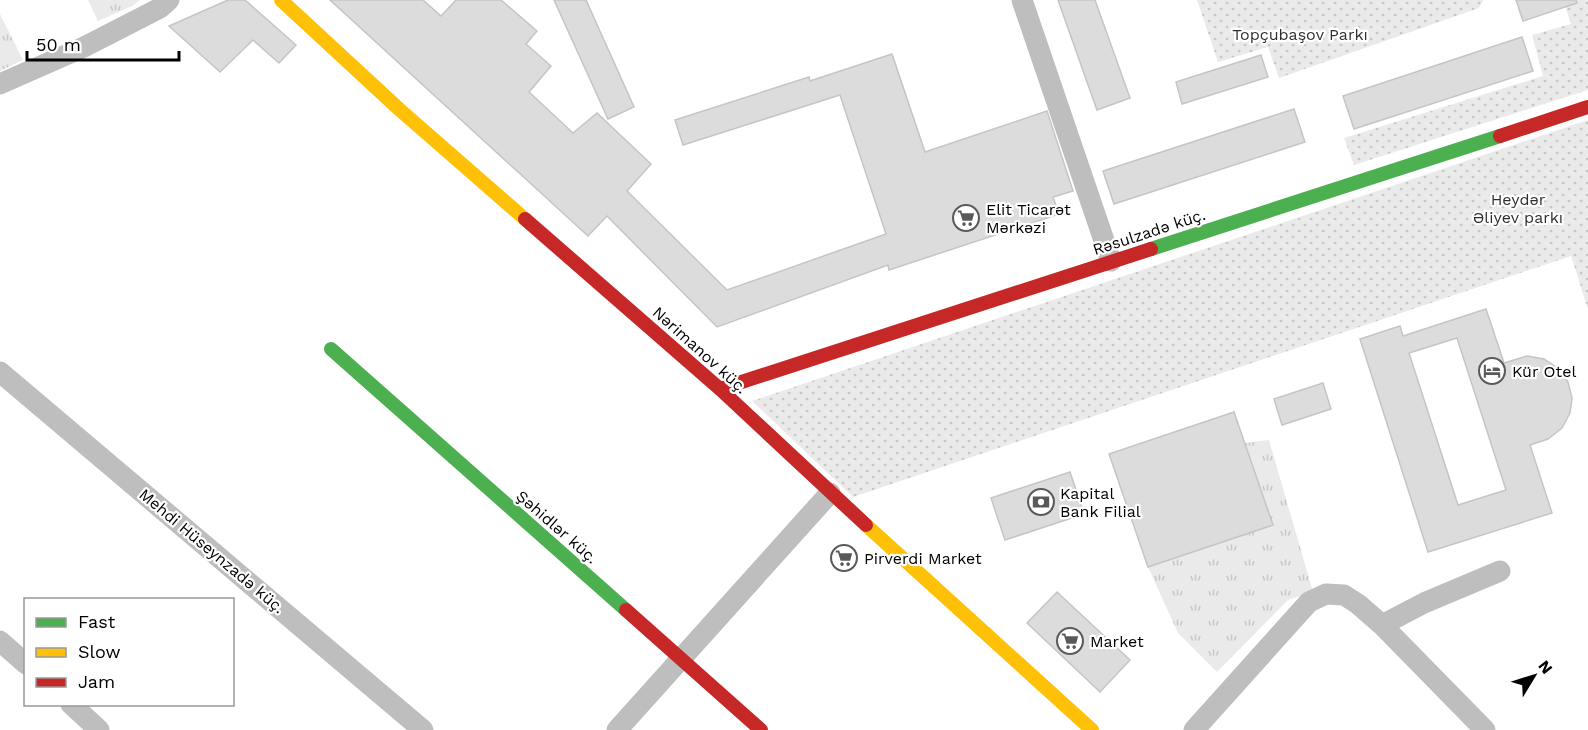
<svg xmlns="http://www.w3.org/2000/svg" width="1588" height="730" font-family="'Work Sans',sans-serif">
	<defs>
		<pattern id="grass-tufts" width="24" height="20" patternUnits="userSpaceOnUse" patternTransform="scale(1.5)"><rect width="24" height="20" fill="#eaeaea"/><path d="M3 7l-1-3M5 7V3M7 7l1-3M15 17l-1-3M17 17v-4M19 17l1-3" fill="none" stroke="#c7c7c7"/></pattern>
		<pattern id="park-dots" width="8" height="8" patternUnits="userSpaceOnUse" patternTransform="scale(1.5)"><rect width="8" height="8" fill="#eaeaea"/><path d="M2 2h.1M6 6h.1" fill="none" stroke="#c7c7c7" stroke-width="1.8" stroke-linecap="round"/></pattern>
	</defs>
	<rect width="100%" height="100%" fill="#fff"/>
	<path fill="url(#grass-tufts)" d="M88 0H140L132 6 98 21Z
		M0 14 23 60 0 71Z
		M1269 440 1313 592 1288 600 1217 672 1178 633 1148 567 1273 525 1245 443Z"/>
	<path fill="url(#park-dots)" d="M1197 0H1483L1479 8 1279 78 1268 47 1218 62Z
		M1563 0H1588V90L1354 165 1344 138 1543 76 1532 35 1571 24Z
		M1588 120V309L1571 256 853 497 752 401Z"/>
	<path fill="#dcdcdc" stroke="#c5c5c5" stroke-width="1.5" fill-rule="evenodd" d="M228 0H245L296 45 279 63 253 40 220 72 169 26Z
		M330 0H423L441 16 456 0H501L537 31 526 44 551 66 529 92 573 133 597 113 651 164 627 191 727 290 886 234 840 95 683 145 675 120 809 77 810 81 892 54 925 152 1047 111 1073 191 1053 197 1059 214 889 270 888 265 717 327 607 216 588 236Z
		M554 0H586L634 107 608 119Z
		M1058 0H1095L1130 98 1097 110Z
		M1516 0H1576L1577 3 1523 21Z
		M1522 37 1533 71 1354 129 1343 96Z
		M1261 55 1268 77 1182 104 1176 82Z
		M1294 109 1305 142 1114 204 1103 171Z
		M1486 309 1504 363 1527 356 1544 359 1559 369 1568 382 1572 398 1570 413 1562 428 1548 439 1530 445 1552 513 1428 552 1360 339 1400 326 1403 336ZM1457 338 1506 490 1458 505 1409 353Z
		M1323 383 1331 409 1282 425 1274 399Z
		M1234 412 1273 525 1148 567 1109 454Z
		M1070 472 1084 514 1005 540 991 498Z
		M1057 592 1130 660 1100 692 1027 623Z"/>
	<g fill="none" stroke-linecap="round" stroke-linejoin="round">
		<path stroke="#bebebe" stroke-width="21" d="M1022 0 1111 261
			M0 84 84 47 160 8 169 0
			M0 372 423 730
			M1382 625 1424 603 1500 571
			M0 641 26 664
			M71 704 99 730
			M617 730 830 493
			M1194 730 1309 602 1326 594 1344 595 1358 604 1382 625 1485 730"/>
		<path stroke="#4caf50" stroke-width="14" d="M1151 249 1500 136
			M331 349 626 610"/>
		<path stroke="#ffc107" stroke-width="14" d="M281 0 400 110 525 219
			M866 525 1092 730"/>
		<path stroke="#c62828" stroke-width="14" d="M1500 136 1588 107
			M525 219 720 389 866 525
			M720 389 1151 249
			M626 610 761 730"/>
	</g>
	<defs>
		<symbol id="supermarket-ring" viewBox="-11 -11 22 22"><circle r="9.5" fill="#fff" stroke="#595959" stroke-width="1.5"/><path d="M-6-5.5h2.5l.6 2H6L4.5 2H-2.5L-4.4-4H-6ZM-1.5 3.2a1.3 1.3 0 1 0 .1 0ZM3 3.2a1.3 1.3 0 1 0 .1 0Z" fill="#595959"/></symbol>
		<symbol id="hotel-ring" viewBox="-11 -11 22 22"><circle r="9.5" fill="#fff" stroke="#595959" stroke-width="1.5"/><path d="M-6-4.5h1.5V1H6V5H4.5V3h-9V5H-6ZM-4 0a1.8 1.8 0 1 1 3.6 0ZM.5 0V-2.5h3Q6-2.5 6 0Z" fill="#595959"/></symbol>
		<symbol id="bank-ring" viewBox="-11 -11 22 22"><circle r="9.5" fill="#fff" stroke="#595959" stroke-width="1.5"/><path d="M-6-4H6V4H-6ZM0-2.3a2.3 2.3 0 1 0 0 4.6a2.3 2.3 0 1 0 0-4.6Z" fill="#595959"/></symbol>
	</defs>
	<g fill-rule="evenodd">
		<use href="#supermarket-ring" x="951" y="203" width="30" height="30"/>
		<use href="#hotel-ring" x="1477" y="356" width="30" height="30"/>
		<use href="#bank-ring" x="1026" y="487" width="30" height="30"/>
		<use href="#supermarket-ring" x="829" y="543" width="30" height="30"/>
		<use href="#supermarket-ring" x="1055" y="626" width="30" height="30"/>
	</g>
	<g text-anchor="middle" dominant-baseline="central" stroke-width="4.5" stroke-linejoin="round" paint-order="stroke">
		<g font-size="16" fill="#2f2f2f" stroke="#fff">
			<text x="1300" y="34">Topçubaşov Parkı</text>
			<text x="1518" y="199">Heydər<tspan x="1518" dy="18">Əliyev parkı</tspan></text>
		</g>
		<g font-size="16" fill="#000" stroke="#fff" text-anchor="start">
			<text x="986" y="209">Elit Ticarət<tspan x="986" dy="18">Mərkəzi</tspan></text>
			<text x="1512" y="371">Kür Otel</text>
			<text x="1060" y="493">Kapital<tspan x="1060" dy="18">Bank Filial</tspan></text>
			<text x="864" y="558">Pirverdi Market</text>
			<text x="1090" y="641">Market</text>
		</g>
		<g font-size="16" fill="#000" stroke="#fff">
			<text transform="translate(1149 232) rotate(-18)">Rəsulzadə küç.</text>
			<text transform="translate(700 350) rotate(42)">Nərimanov küç.</text>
			<text transform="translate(557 527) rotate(41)">Şəhidlər küç.</text>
			<text transform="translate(212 551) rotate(40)">Mehdi Hüseynzadə küç.</text>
		</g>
	</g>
	<rect x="24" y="598" width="210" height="108" fill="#ffffff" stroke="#999999" stroke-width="1.5"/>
	<rect x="36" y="618" width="30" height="9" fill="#4caf50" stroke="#999999" stroke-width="1.5"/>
	<text x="78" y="628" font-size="18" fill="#000000">Fast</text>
	<rect x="36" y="648" width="30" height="9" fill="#ffc107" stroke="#999999" stroke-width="1.5"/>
	<text x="78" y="658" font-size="18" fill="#000000">Slow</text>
	<rect x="36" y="678" width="30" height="9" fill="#c62828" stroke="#999999" stroke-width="1.5"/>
	<text x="78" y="688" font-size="18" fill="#000000">Jam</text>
	<g transform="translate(1534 676) rotate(52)" stroke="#ffffff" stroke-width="4.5" paint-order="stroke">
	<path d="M0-4.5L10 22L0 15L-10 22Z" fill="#000000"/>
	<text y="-9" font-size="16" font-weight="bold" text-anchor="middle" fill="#000000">N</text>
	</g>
	<path d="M27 51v9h152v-9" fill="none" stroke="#000000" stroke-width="3"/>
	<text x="36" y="51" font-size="18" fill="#000000" stroke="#ffffff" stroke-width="4.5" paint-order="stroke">50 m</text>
</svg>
